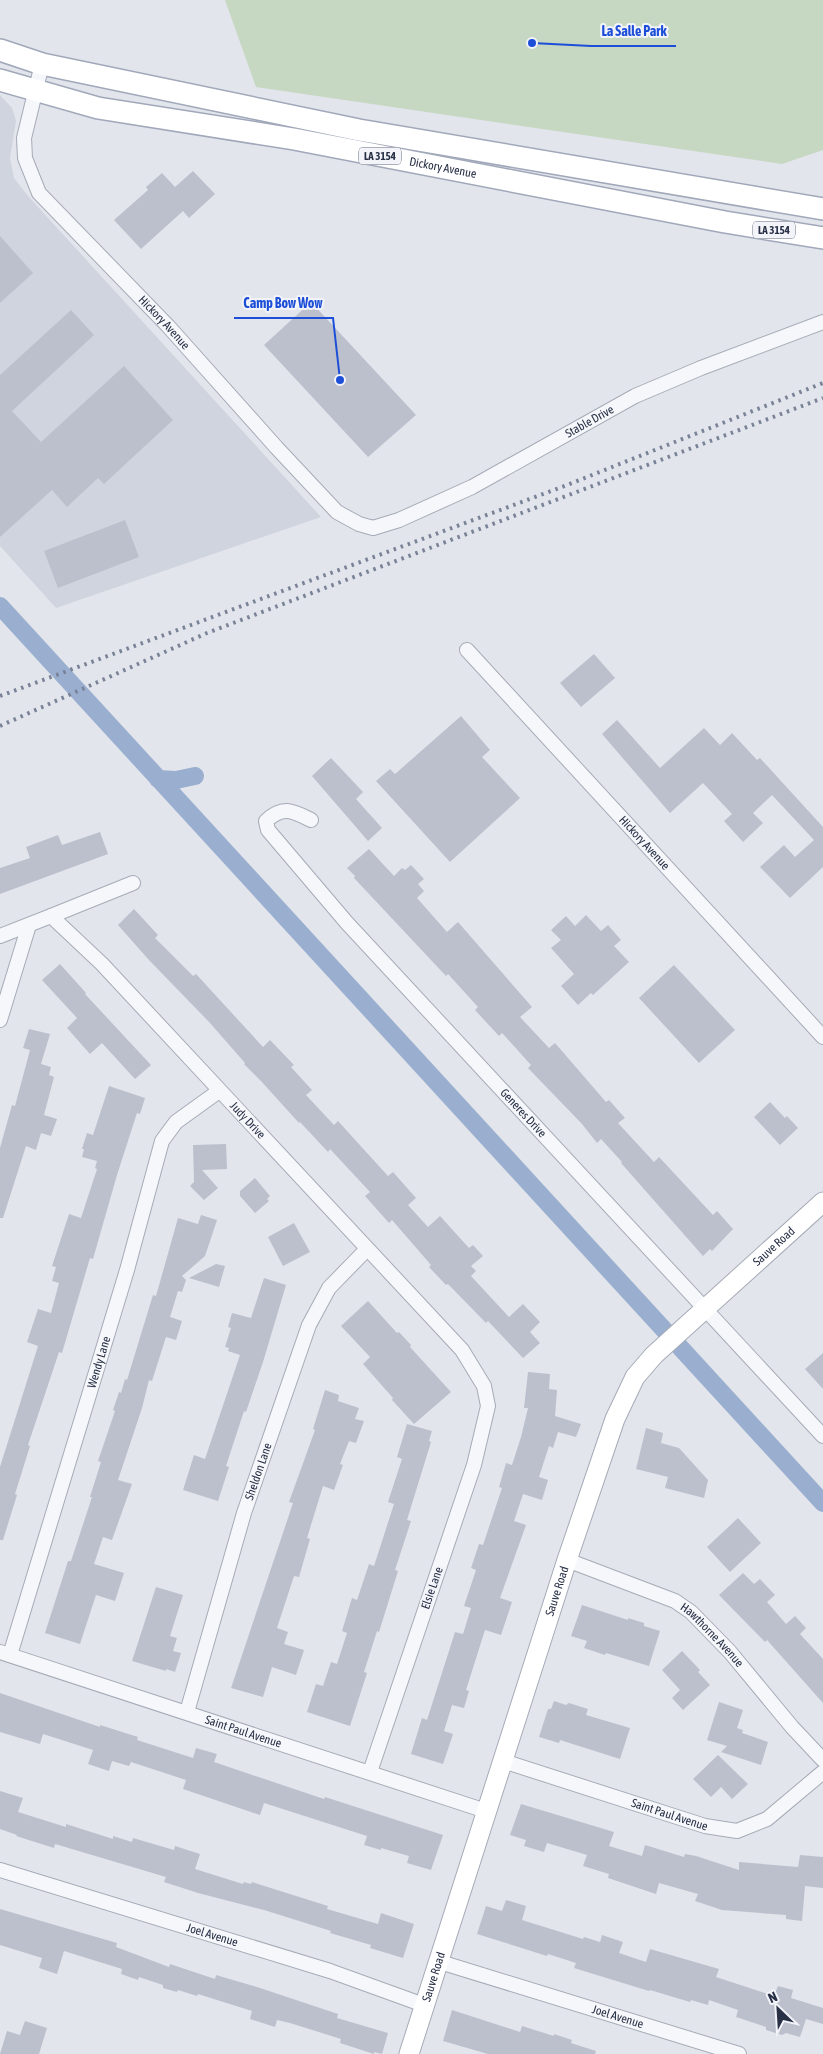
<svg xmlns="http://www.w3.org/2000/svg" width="823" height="2054" font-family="'Asap Condensed',sans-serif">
	<rect width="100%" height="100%" fill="#e2e5ec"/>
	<path fill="#d0d4de" d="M0 95 12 108 16 121 10 158 14 178 28 196 321 517 56 608 0 546Z"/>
	<path fill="#c6d7c2" d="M225 0H823V150L782 164 256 87Z"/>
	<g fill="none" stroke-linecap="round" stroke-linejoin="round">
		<path stroke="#9aafcf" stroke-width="18" d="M0 606 823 1503
			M158 779 176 780 195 776"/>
	</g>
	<path fill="#bcc0cc" d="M193 171 215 194 189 218 183 211 141 249 114 220 148 190 146 187 162 173 175 187Z
		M0 236 33 273 0 303Z
		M311 302 416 415 368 457 264 345Z
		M71 310 94 335 12 411 41 442 124 366 173 420 104 484 98 478 67 507 52 490 0 537V375Z
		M125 520 139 557 58 588 44 551Z
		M594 654 615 678 581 707 560 683Z
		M461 716 490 750 482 757 520 798 450 862 376 781 390 769 395 774Z
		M617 720 660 768 704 728 720 745 732 733 757 760 760 758 823 827V867L790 898 760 867 784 845 795 857 814 840 772 795 753 813 763 823 743 842 724 821 732 814 703 783 670 813 602 734Z
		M331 758 363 792 356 799 382 828 368 841 312 776Z
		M100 832 108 854 0 894V868L30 858 26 847 58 835 62 845Z
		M369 849 394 876 402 868 405 870 411 865 424 879 418 884 424 891 417 898 447 932 458 922 532 1007 520 1017 549 1048 555 1043 606 1102 609 1100 625 1118 618 1123 654 1162 659 1157 713 1215 717 1211 733 1229 712 1251 710 1249 703 1256 621 1163 622 1162 601 1139 597 1143 582 1124 528 1068 531 1065 502 1033 499 1036 475 1010 478 1007 448 974 446 976 354 878 355 876 347 868Z
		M134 909 158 935 155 938 193 976 196 974 263 1047 270 1040 294 1065 291 1067 312 1090 306 1095 334 1125 338 1121 388 1176 393 1172 416 1198 408 1205 428 1227 440 1216 469 1248 473 1245 483 1256 471 1266 476 1271 471 1276 509 1317 523 1304 540 1322 530 1332 540 1343 523 1358 488 1321 486 1323 448 1284 446 1285 429 1267 431 1265 392 1220 389 1223 365 1196 370 1192 330 1149 328 1152 300 1122 299 1123 261 1081 244 1064 245 1063 210 1023 148 959 118 925Z
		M586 915 601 931 608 925 621 940 614 946 629 962 593 995 591 993 578 1005 561 986 574 974 551 948 561 940 551 930 566 916 575 926Z
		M60 964 86 993 85 994 151 1065 135 1079 102 1043 90 1054 67 1028 77 1018 42 980Z
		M674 965 735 1030 699 1063 639 998Z
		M29 1029 50 1034 41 1064 51 1067 49 1075 54 1077 44 1115 57 1119 51 1136 41 1133 36 1150 26 1146 3 1218H0V1148L12 1105 15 1106 30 1050 23 1048Z
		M109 1086 145 1098 140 1114 137 1113 117 1175 93 1259 90 1258 62 1353 59 1352 28 1445 30 1446 15 1494 17 1495 3 1540H0V1467L38 1346 27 1342 38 1309 51 1313 59 1283 52 1281 56 1267 52 1266 69 1214 81 1218 97 1169 95 1168 97 1161 82 1157 84 1149H82L87 1133 93 1135Z
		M770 1102 785 1118 787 1116 798 1128 780 1145 754 1117Z
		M226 1144 227 1169 202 1170 218 1188 204 1200 190 1186 194 1182 193 1145Z
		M255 1178 270 1196 267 1199 269 1201 255 1213 240 1196V1191Z
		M201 1215 217 1220 205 1256 182 1276 186 1280 182 1292 178 1291 170 1317 182 1321 176 1340 166 1337 152 1381 149 1380 142 1408 118 1480 132 1484 112 1540 103 1537 94 1564 124 1573 115 1601 96 1595 80 1644 45 1633 68 1561H71L92 1497H90L101 1462 98 1461 115 1411 113 1410 119 1392 121 1393 125 1379 127 1380 153 1295 156 1296 178 1218 198 1224Z
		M294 1223 310 1252 283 1266 268 1237Z
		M216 1264 225 1266 219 1287 189 1278Z
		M264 1278 286 1285 263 1362 246 1412 244 1411 226 1466 229 1467 218 1501 183 1490 194 1455 205 1459 240 1355 228 1351 229 1348 225 1347 231 1328 228 1327 232 1313 251 1318Z
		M368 1301 397 1333 399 1332 411 1345 410 1347 451 1392 414 1424 392 1400 393 1398 363 1364 370 1357 341 1326Z
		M823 1353V1389L805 1369Z
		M528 1372 550 1374 549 1389 557 1390 555 1416 581 1424 576 1437 558 1432 553 1448 549 1446 539 1477 548 1480 542 1500 523 1494 514 1521 526 1525 500 1598 512 1602 501 1635 485 1630 466 1690 469 1691 464 1708 452 1705 444 1731 453 1734 443 1764 411 1754 422 1718 427 1720 455 1632 463 1634 471 1608 464 1606 476 1570 471 1568 479 1544 483 1545 502 1488 499 1487 506 1463 512 1465 521 1437 528 1408H524Z
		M325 1390 339 1395 338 1401 359 1408 355 1419 364 1421 356 1443 349 1441 340 1464 343 1465 334 1490 323 1486 307 1538 310 1539 299 1577 294 1576 277 1628 288 1632 284 1644 304 1650 296 1675 272 1667 263 1697 231 1688 293 1503 289 1502 315 1430 313 1429Z
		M407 1424 432 1431 429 1441 431 1442 407 1520 411 1521 395 1570 398 1571 379 1632 377 1631 364 1672 367 1673 350 1726 307 1712 316 1684 323 1686 331 1662 337 1664 347 1633 342 1631 352 1598 357 1600 369 1564 374 1566 394 1504 388 1502 402 1459 397 1457Z
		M646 1428 663 1433 661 1443 679 1448 708 1480 704 1498 665 1488 668 1477 636 1469Z
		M738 1518 761 1543 730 1572 707 1547Z
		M743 1573 754 1584 760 1579 775 1595 767 1602 786 1624 795 1616 806 1628 800 1634 823 1659V1703L767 1640 765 1642 719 1595Z
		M156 1587 183 1595 170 1636 177 1638 173 1651 181 1653 175 1672 166 1669V1671L132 1661Z
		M582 1605 628 1620V1618L644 1623V1626L660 1631 649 1666 606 1653 605 1655 584 1648 587 1641 571 1636Z
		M682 1651 700 1670 698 1672 710 1685 683 1710 672 1698 680 1690 662 1670Z
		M0 1693 100 1727V1725L138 1737 137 1740 193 1758 196 1748 217 1754 214 1762 324 1799 325 1797 443 1835 431 1870 407 1863 409 1856 381 1848V1850L364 1845 367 1836 264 1803 260 1815 183 1789 186 1780 131 1762 129 1766 112 1761 109 1771 88 1764 93 1750 43 1734 40 1744 0 1732Z
		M554 1701 566 1705 569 1703 588 1709 586 1715 630 1728 620 1759 560 1740 559 1743 539 1737 548 1709H551Z
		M719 1702 743 1710 737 1728 743 1730 742 1733 768 1742 761 1765 721 1752 727 1746 707 1740Z
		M718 1755 748 1784 732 1799 721 1787 711 1797 693 1779Z
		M0 1791 23 1798 18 1812 66 1827V1824L113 1839V1836L132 1842 133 1838 174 1850 175 1846 200 1854 195 1869 243 1884 244 1882 251 1884 252 1882 328 1906 327 1909 378 1924 381 1913 414 1924 403 1958 370 1948 371 1945 330 1933 331 1931 264 1910 198 1893 164 1882 166 1877 55 1844 54 1848 16 1836 17 1835 0 1829Z
		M521 1804 614 1832 609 1846 642 1856 645 1845 684 1857 685 1854 696 1856 739 1870V1862L798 1867 800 1855 823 1857V1888L805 1886 802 1921 786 1919V1915L722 1910 695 1901 698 1894 659 1883 656 1894 608 1878 609 1874 583 1866 587 1855 547 1843 544 1852 524 1846 526 1840 510 1835Z
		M506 1900 526 1906 522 1920 583 1939 584 1937 600 1942 602 1935 623 1942 619 1953 646 1962 650 1949 719 1969 716 1977 774 1996 778 1986 793 1990 791 1998 823 2008V2024L806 2019 800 2037 786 2033 782 2035 766 2030V2027L736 2017 738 2010 709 2000 708 2005 691 2000 690 2002 650 1990 649 1991 574 1968 576 1963 548 1954 547 1956 477 1934 486 1906 502 1911Z
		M0 1909 117 1943 116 1947 169 1967 170 1964 215 1979 216 1975 260 1988 338 2014 337 2018 388 2033 382 2054 374 2052V2054L340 2043 341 2039 290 2023 277 2020 275 2027 250 2019 252 2011 198 1994 197 1996 178 1990 177 1992 163 1988V1985L139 1977 138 1980 121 1974 122 1969 64 1951 57 1974 39 1968 42 1958 0 1945Z
		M452 2010 520 2032 522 2026 554 2036V2034L572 2040 571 2043 596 2051 595 2054H488L443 2041Z
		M25 2021 47 2028 39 2054H0L7 2031 20 2035Z"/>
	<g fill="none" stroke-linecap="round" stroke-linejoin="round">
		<defs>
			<g id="street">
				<path id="s1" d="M42 64 24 138 25 158 39 193 168 326 276 447 337 512 359 524 373 528 399 520 472 487 635 396 701 368 823 322"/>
				<path id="s2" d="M467 650 823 1037"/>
				<path id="s3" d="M311 820C293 811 283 805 266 821L268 830 347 923 823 1436"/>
				<path id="s4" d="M133 883 51 916 102 964 462 1350 484 1386 488 1406 474 1465 370 1772"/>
				<path d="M0 936 51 916"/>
				<path d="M0 1020 29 925"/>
				<path id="s5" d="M567 1560 675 1601 691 1612 730 1652 792 1727 823 1760"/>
				<path id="s6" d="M0 1652 486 1811"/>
				<path id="s7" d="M10 1655 127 1270 162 1141 176 1122 219 1091"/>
				<path id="s8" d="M187 1712 244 1513 309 1325 329 1288 367 1249"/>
				<path id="s9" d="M503 1761 705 1826 737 1831 767 1819 823 1772"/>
				<path id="s10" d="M0 1870 330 1971 424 2005"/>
				<path id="s11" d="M440 1962 739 2054"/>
			</g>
			<g id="secondary">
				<path id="s12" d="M409 2054 567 1560 615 1419 635 1377 654 1355 823 1202"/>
			</g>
			<g id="primary">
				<path d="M0 50 42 64 359 130 823 209"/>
				<path id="s13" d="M0 80 98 108 294 139 725 222 823 238"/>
			</g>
		</defs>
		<use href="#street" stroke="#a6abb7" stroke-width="16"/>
		<use href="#secondary" stroke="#a6abb7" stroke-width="21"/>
		<use href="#primary" stroke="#a0a8b9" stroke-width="24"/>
		<use href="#street" stroke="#f5f7fa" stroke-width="14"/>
		<use href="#secondary" stroke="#fff" stroke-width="19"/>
		<use href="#primary" stroke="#fff" stroke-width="21"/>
		<path stroke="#7a8297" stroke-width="4" stroke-dasharray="2.5 5" stroke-linecap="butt" d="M0 696 562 487 823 383
			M0 726 207 633 823 398"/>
	</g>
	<g text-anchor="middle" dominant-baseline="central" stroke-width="4" stroke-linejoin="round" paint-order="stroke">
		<g fill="#f2f4f9" stroke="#656b7c" stroke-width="1">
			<rect x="359" y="147.5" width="42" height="17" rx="4"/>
			<rect x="753" y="221.5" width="42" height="17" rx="4"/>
		</g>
		<g font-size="11" font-weight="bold" fill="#283046">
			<text x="380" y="156">LA 3154</text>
			<text x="774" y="230">LA 3154</text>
		</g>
		<g font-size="12" fill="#283046" stroke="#f2f4f9">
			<text stroke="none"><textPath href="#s13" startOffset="452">Dickory Avenue</textPath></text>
			<text stroke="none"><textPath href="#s1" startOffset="314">Hickory Avenue</textPath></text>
			<text stroke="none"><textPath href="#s1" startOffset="852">Stable Drive</textPath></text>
			<text stroke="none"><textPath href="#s2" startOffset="262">Hickory Avenue</textPath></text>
			<text stroke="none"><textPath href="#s3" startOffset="440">Generes Drive</textPath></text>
			<text stroke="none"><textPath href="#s4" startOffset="372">Judy Drive</textPath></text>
			<text stroke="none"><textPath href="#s12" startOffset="905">Sauve Road</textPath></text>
			<text stroke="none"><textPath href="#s7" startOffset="306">Wendy Lane</textPath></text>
			<text stroke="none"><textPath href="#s8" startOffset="251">Sheldon Lane</textPath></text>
			<text transform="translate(432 1588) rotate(-71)">Elsie Lane</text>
			<text stroke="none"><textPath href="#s12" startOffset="486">Sauve Road</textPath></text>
			<text stroke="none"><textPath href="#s5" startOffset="166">Hawthorne Avenue</textPath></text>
			<text stroke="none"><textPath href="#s6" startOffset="256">Saint Paul Avenue</textPath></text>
			<text stroke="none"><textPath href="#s9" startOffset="175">Saint Paul Avenue</textPath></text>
			<text stroke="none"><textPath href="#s10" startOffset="222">Joel Avenue</textPath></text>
			<text stroke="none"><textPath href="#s12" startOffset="81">Sauve Road</textPath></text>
			<text stroke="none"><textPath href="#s11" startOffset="186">Joel Avenue</textPath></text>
		</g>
	</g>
	<path fill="none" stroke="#1d4ed8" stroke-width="2" d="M532 43L591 46H676M340 380L333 318H234"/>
	<g fill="#1d4ed8" stroke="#f2f4f9" stroke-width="2">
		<circle cx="532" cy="43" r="5"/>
		<circle cx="340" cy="380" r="5"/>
	</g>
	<g font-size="14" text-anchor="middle" font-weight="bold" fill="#1d4ed8" stroke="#f2f4f9" stroke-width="4" stroke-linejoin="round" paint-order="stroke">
		<text x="634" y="36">La Salle Park</text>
		<text x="283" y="308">Camp Bow Wow</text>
	</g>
	<g transform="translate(778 2009) rotate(335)" stroke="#f2f4f9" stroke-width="4" paint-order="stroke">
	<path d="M0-4L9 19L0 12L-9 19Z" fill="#283046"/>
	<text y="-8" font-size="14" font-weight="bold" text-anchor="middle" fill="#283046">N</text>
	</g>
</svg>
